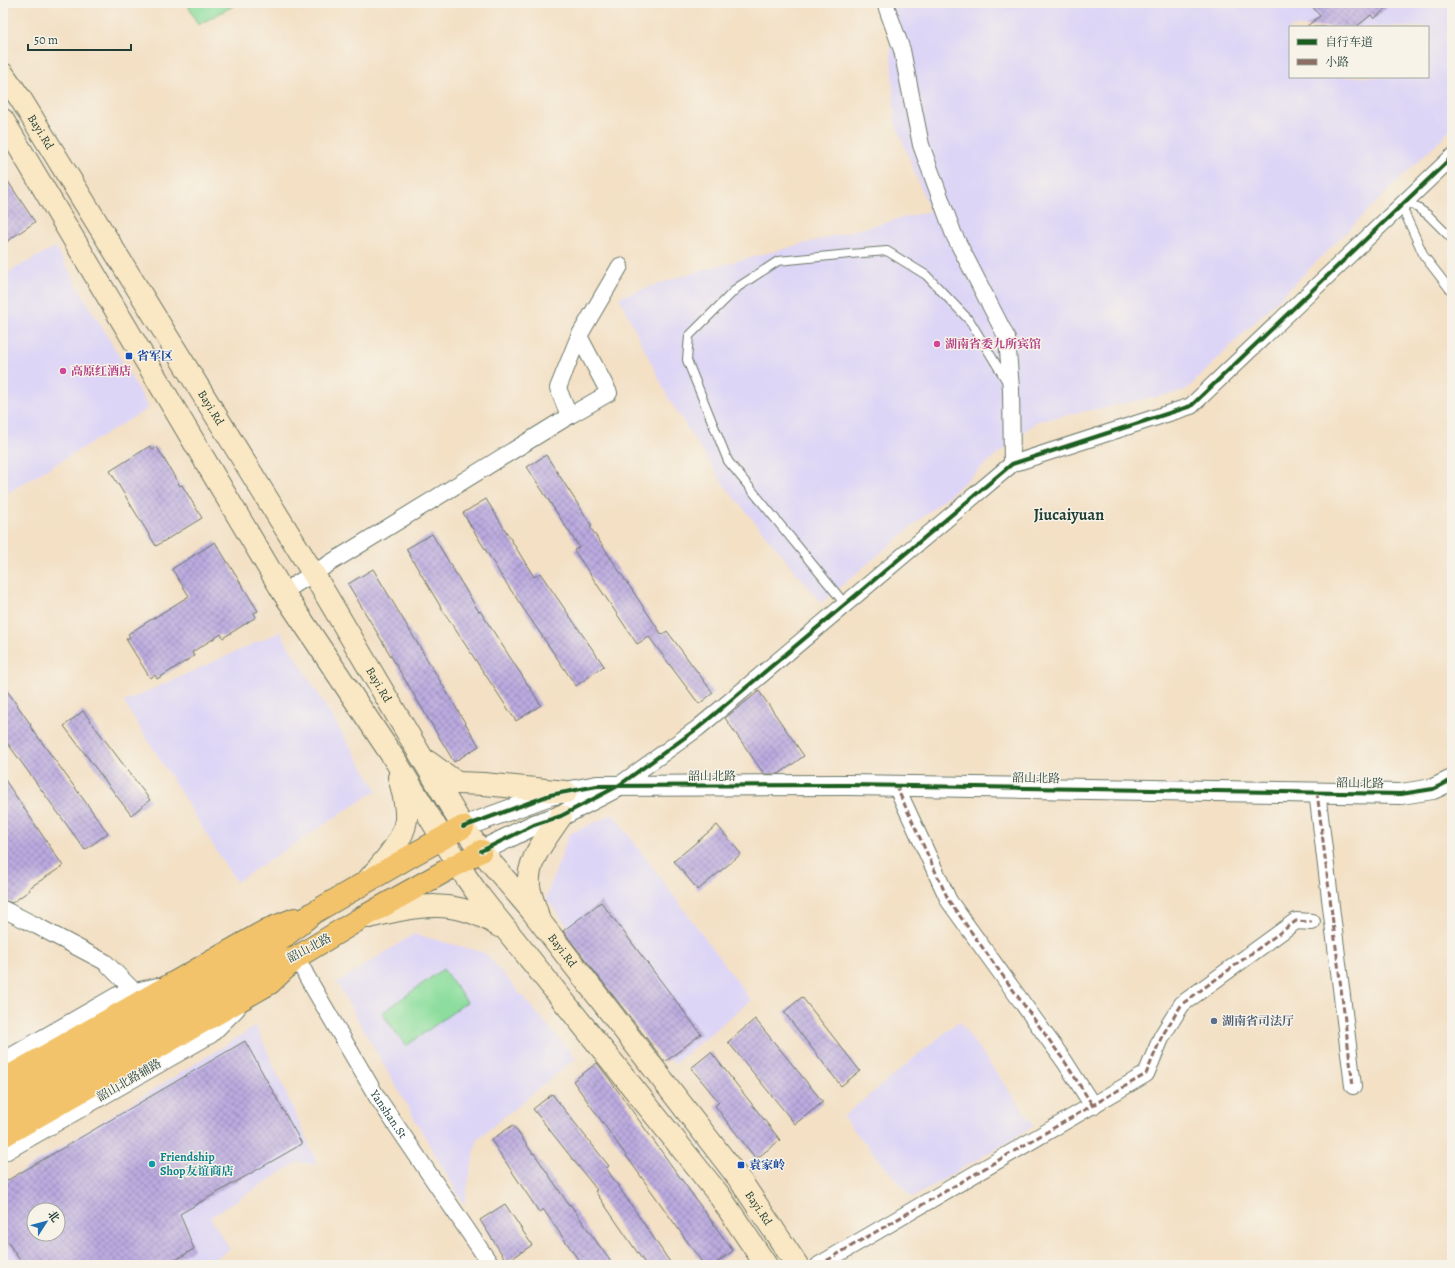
<svg xmlns="http://www.w3.org/2000/svg" width="1455" height="1268" font-family="Alegreya,'Noto Serif SC',serif">
	<defs>
		<pattern id="building-cross-hatch" width="8" height="8" patternUnits="userSpaceOnUse"><rect width="8" height="8" fill="#bbaae0"/><path d="M0 0l8 8M0 8l8-8" fill="none" stroke="#978cb6"/></pattern>
	</defs>
	<rect width="100%" height="100%" fill="#f7f3e8"/>
	<filter id="ink" filterUnits="userSpaceOnUse"><feTurbulence type="fractalNoise" baseFrequency=".025" numOctaves="2"/><feDisplacementMap in="SourceGraphic" scale="8" xChannelSelector="R" yChannelSelector="G"/><feConvolveMatrix kernelMatrix="1 2 1 2 8 2 1 2 1" color-interpolation-filters="sRGB"/></filter>
	<filter id="wash" filterUnits="userSpaceOnUse"><feTurbulence type="fractalNoise" baseFrequency=".012" numOctaves="4" result="noise"/><feDisplacementMap in="SourceGraphic" scale="16" xChannelSelector="R" yChannelSelector="G"/><feGaussianBlur stdDeviation="0.9" result="paint"/><feColorMatrix in="noise" values="0 0 0 0 0 0 0 0 0 0 0 0 0 0 0 0 0 1.4 0 .05"/><feComposite in="paint" operator="in"/></filter>
	<g filter="url(#wash)">
		<rect width="100%" height="100%" fill="#f3e0c5"/>
		<path fill="#ddd5f6" fill-rule="evenodd" d="M888 3H1452V128L1185 391 1037 421 821 603 722 482 670 401 619 297 699 271 930 211 895 122ZM1290 27H1428V77H1290Z
			M55 247 149 408 4 495 3 493V275Z
			M280 632 377 790 236 882 124 702Z
			M613 814 751 1000 674 1064 546 898 569 834Z
			M414 934 485 953 576 1058 477 1139 464 1205 337 983Z
			M959 1021 1034 1126 912 1198 843 1117Z
			M256 1026 318 1165 298 1162 210 1217 230 1249 205 1265H12L3 1246V1183ZM34 1210H58V1234H34Z"/>
		<path fill="#8dde9e" stroke="#568e69" d="M187 3H231L233 6 198 25Z
			M443 969 467 1002 406 1046 382 1013Z"/>
		<g id="blocks">
			<path fill="url(#building-cross-hatch)" fill-rule="evenodd" d="M1309 3H1392L1374 19 1371 15 1356 27H1306L1320 16Z
				M3 174 35 222 3 244Z
				M150 446 153 450 157 447 180 486 182 485 202 518 156 546 110 471Z
				M546 455 592 526 590 527 662 635 667 631 713 693 699 704 649 637 637 644 574 550 579 547 527 467Z
				M486 499 534 577 540 573 604 666 576 686 502 577 463 513Z
				M432 534 479 612 480 611 541 705 516 721 445 614 406 549Z
				M215 542 258 611 254 613 256 617 223 638 221 634 192 652 194 656 157 679 155 675 150 678 126 639 130 637 128 634 189 596 172 569Z
				M373 569 479 746 454 762 348 584Z
				M3 685 31 725 30 726 108 833 85 850 3 737Z
				M759 691 804 756 779 774H764L725 718Z
				M83 711 150 800 131 815 64 726Z
				M3 777 63 866 29 888 30 890 12 903 3 900Z
				M717 825 741 854 698 890 674 861Z
				M601 902 701 1034 665 1062 563 931Z
				M802 997 860 1071 841 1086 784 1012Z
				M755 1019 823 1102 795 1124 728 1042Z
				M245 1041 302 1144 180 1214 194 1249 167 1265H23L3 1235V1183ZM34 1210H58V1234H34Z
				M711 1052 780 1140 756 1159 715 1106 719 1102 691 1068Z
				M597 1063 610 1080 733 1251 713 1265H704L573 1081Z
				M552 1094 609 1166 606 1168 672 1265H646L595 1191 597 1190 533 1109Z
				M513 1125 533 1154 534 1153 569 1205 570 1204 613 1265H582L543 1209 539 1212 491 1140Z
				M505 1204 532 1245 507 1262 480 1220Z"/>
		</g>
	</g>
	<g filter="url(#ink)">
		<use href="#blocks" fill-opacity="0" stroke="#697667" stroke-width="1"/>
		<g fill="none" stroke-linecap="round" stroke-linejoin="round">
			<defs>
				<path id="service" d="M1406 200 1428 215 1452 239
					M1401 205 1424 256 1452 292
					M845 604 728 461 687 360 689 336 738 287 778 261 850 254 887 251 926 275 970 321 1007 382"/>
				<g id="minor">
					<path d="M885 3 902 50 921 145 954 235 1007 338 1011 389 1012 464"/>
					<path d="M569 416 558 388 579 336 620 266"/>
					<path d="M283 592 569 416 609 393 579 336"/>
					<path d="M618 786 698 728 1012 464 1191 406 1452 157"/>
					<path d="M896 786 949 901 1065 1062 1093 1106"/>
					<path d="M1317 792 1353 1086"/>
					<path d="M3 909 37 926 105 962 136 993"/>
					<path id="s1" d="M297 957 307 977 377 1097 491 1265"/>
					<path d="M819 1265 1146 1074 1162 1036 1182 1004 1296 921 1312 922"/>
				</g>
				<path id="tertiary" d="M463 827 550 795 597 786 848 785 1401 794 1433 789 1452 780
					M481 851 534 825 561 816 613 789
					M3 1063 118 997 158 988
					M3 1151 210 1033 235 1008"/>
				<g id="secondary">
					<path id="s2" d="M3 74 20 98 313 573 463 827 481 851 532 911 740 1180 797 1265"/>
					<path d="M3 120 283 592 395 760 466 877 480 897 719 1195 766 1265"/>
					<path d="M428 762 457 783 484 784 566 792"/>
					<path d="M368 880C382 864 403 842 406 820 407 806 403 791 399 777"/>
					<path d="M537 913C534 904 530 894 529 886 526 860 548 836 561 816"/>
					<path d="M369 917C418 905 455 897 499 926"/>
				</g>
				<path id="primary" d="M3 1080 267 930 295 919
					M3 1098 274 945 313 913 416 853 463 827
					M3 1117 263 969 297 957 358 920 481 851
					M3 1136 270 983 293 961"/>
			</defs>
			<use href="#service" stroke="#697667" stroke-width="10"/>
			<use href="#minor" stroke="#697667" stroke-width="18"/>
			<use href="#tertiary" stroke="#697667" stroke-width="22"/>
			<use href="#secondary" stroke="#697667" stroke-width="24"/>
			<use href="#primary" stroke="#697667" stroke-width="24"/>
			<use href="#service" stroke="#fff" stroke-width="8"/>
			<use href="#minor" stroke="#fff" stroke-width="16"/>
			<use href="#tertiary" stroke="#fff" stroke-width="20"/>
			<use href="#secondary" stroke="#fae7c3" stroke-width="22"/>
			<use href="#primary" stroke="#f2c36a" stroke-width="22"/>
			<path stroke="#8d6e63" stroke-width="3" stroke-dasharray="6 3" stroke-linecap="butt" d="M896 786 949 901 1065 1062 1093 1106
				M1317 792 1353 1086
				M819 1265 1146 1074 1162 1036 1182 1004 1296 921 1312 922"/>
			<defs>
				<path id="cycleway" d="M463 827 550 795 597 786 848 785 1401 794 1433 789 1452 780
					M481 851 534 825 561 816 618 786 698 728 1012 464 1191 406 1452 157"/>
			</defs>
			<use href="#cycleway" stroke="#f7f3e8" stroke-width="6"/>
			<use href="#cycleway" stroke="#1b5e20" stroke-width="4"/>
		</g>
	</g>
	<g fill="#d1479c" stroke="#f7f3e8" stroke-width="1.5">
		<circle cx="937" cy="344" r="4"/>
		<circle cx="63" cy="371" r="4"/>
	</g>
	<g fill="#1a4fb4" stroke="#f7f3e8" stroke-width="1.5">
		<rect x="125" y="352" width="8" height="8" rx="2"/>
		<rect x="737" y="1161" width="8" height="8" rx="2"/>
	</g>
	<circle fill="#5c6f8a" stroke="#f7f3e8" stroke-width="1.5" cx="1214" cy="1021" r="4"/>
	<circle fill="#0f9aa8" stroke="#f7f3e8" stroke-width="1.5" cx="152" cy="1164" r="4"/>
	<g text-anchor="middle" dominant-baseline="central" stroke-width="3" stroke-linejoin="round" paint-order="stroke">
		<g font-size="12" fill="#1f3d34" stroke="#f7f3e8">
			<text stroke="none"><textPath href="#s2" startOffset="69">Bayi.Rd</textPath></text>
			<text stroke="none"><textPath href="#s2" startOffset="393">Bayi.Rd</textPath></text>
			<text stroke="none"><textPath href="#s2" startOffset="717">Bayi.Rd</textPath></text>
			<text x="712" y="776">韶山北路</text>
			<text transform="translate(1036 778) rotate(1)">韶山北路</text>
			<text transform="translate(1360 783) rotate(1)">韶山北路</text>
			<text transform="translate(309 948) rotate(-28)">韶山北路</text>
			<text stroke="none"><textPath href="#s2" startOffset="1041">Bayi.Rd</textPath></text>
			<text transform="translate(129 1080) rotate(-30)">韶山北路辅路</text>
			<text stroke="none"><textPath href="#s1" startOffset="182">Yanshan.St</textPath></text>
			<text stroke="none"><textPath href="#s2" startOffset="1365">Bayi.Rd</textPath></text>
		</g>
		<g font-size="12" font-weight="bold" fill="#b23c85" stroke="#f7f3e8" text-anchor="start">
			<text x="945" y="344">湖南省委九所宾馆</text>
			<text x="71" y="371">高原红酒店</text>
		</g>
		<g font-size="12" font-weight="bold" fill="#164399" stroke="#f7f3e8" text-anchor="start">
			<text x="137" y="356">省军区</text>
			<text x="749" y="1165">袁家岭</text>
		</g>
		<g font-size="12" font-weight="bold" fill="#4e5e75" stroke="#f7f3e8" text-anchor="start">
			<text x="1222" y="1021">湖南省司法厅</text>
		</g>
		<g font-size="12" font-weight="bold" fill="#0d838f" stroke="#f7f3e8" text-anchor="start">
			<text x="160" y="1157">Friendship<tspan x="160" dy="14">Shop友谊商店</tspan></text>
		</g>
		<g font-size="16" font-weight="bold" fill="#1f3d34" stroke="#f7f3e8">
			<text x="1069" y="515">Jiucaiyuan</text>
		</g>
	</g>
	<rect width="1455" height="1268" fill="none" stroke="#f7f3e8" stroke-width="16"/>
	<rect x="1289" y="26" width="140" height="52" fill="#f7f3e8" stroke="#a1aaa0"/>
	<rect x="1297" y="39" width="20" height="6" fill="#1b5e20" stroke="#a1aaa0"/>
	<text x="1325" y="46" font-size="12" fill="#1f3d34">自行车道</text>
	<rect x="1297" y="59" width="20" height="6" fill="#8d6e63" stroke="#a1aaa0"/>
	<text x="1325" y="66" font-size="12" fill="#1f3d34">小路</text>
	<g transform="translate(46 1222) rotate(54)"><circle r="19" fill="#f7f3e8" stroke="#a1aaa0"/>
	<path d="M0-3L7 15L0 10L-7 15Z" fill="#1f6fb2"/>
	<text y="-6" font-size="11" font-weight="bold" text-anchor="middle" fill="#1f3d34">北</text>
	</g>
	<path d="M28 44v6h103v-6" fill="none" stroke="#1f3d34" stroke-width="2"/>
	<text x="34" y="44" font-size="12" fill="#1f3d34" stroke="#f7f3e8" stroke-width="3" paint-order="stroke">50 m</text>
</svg>
